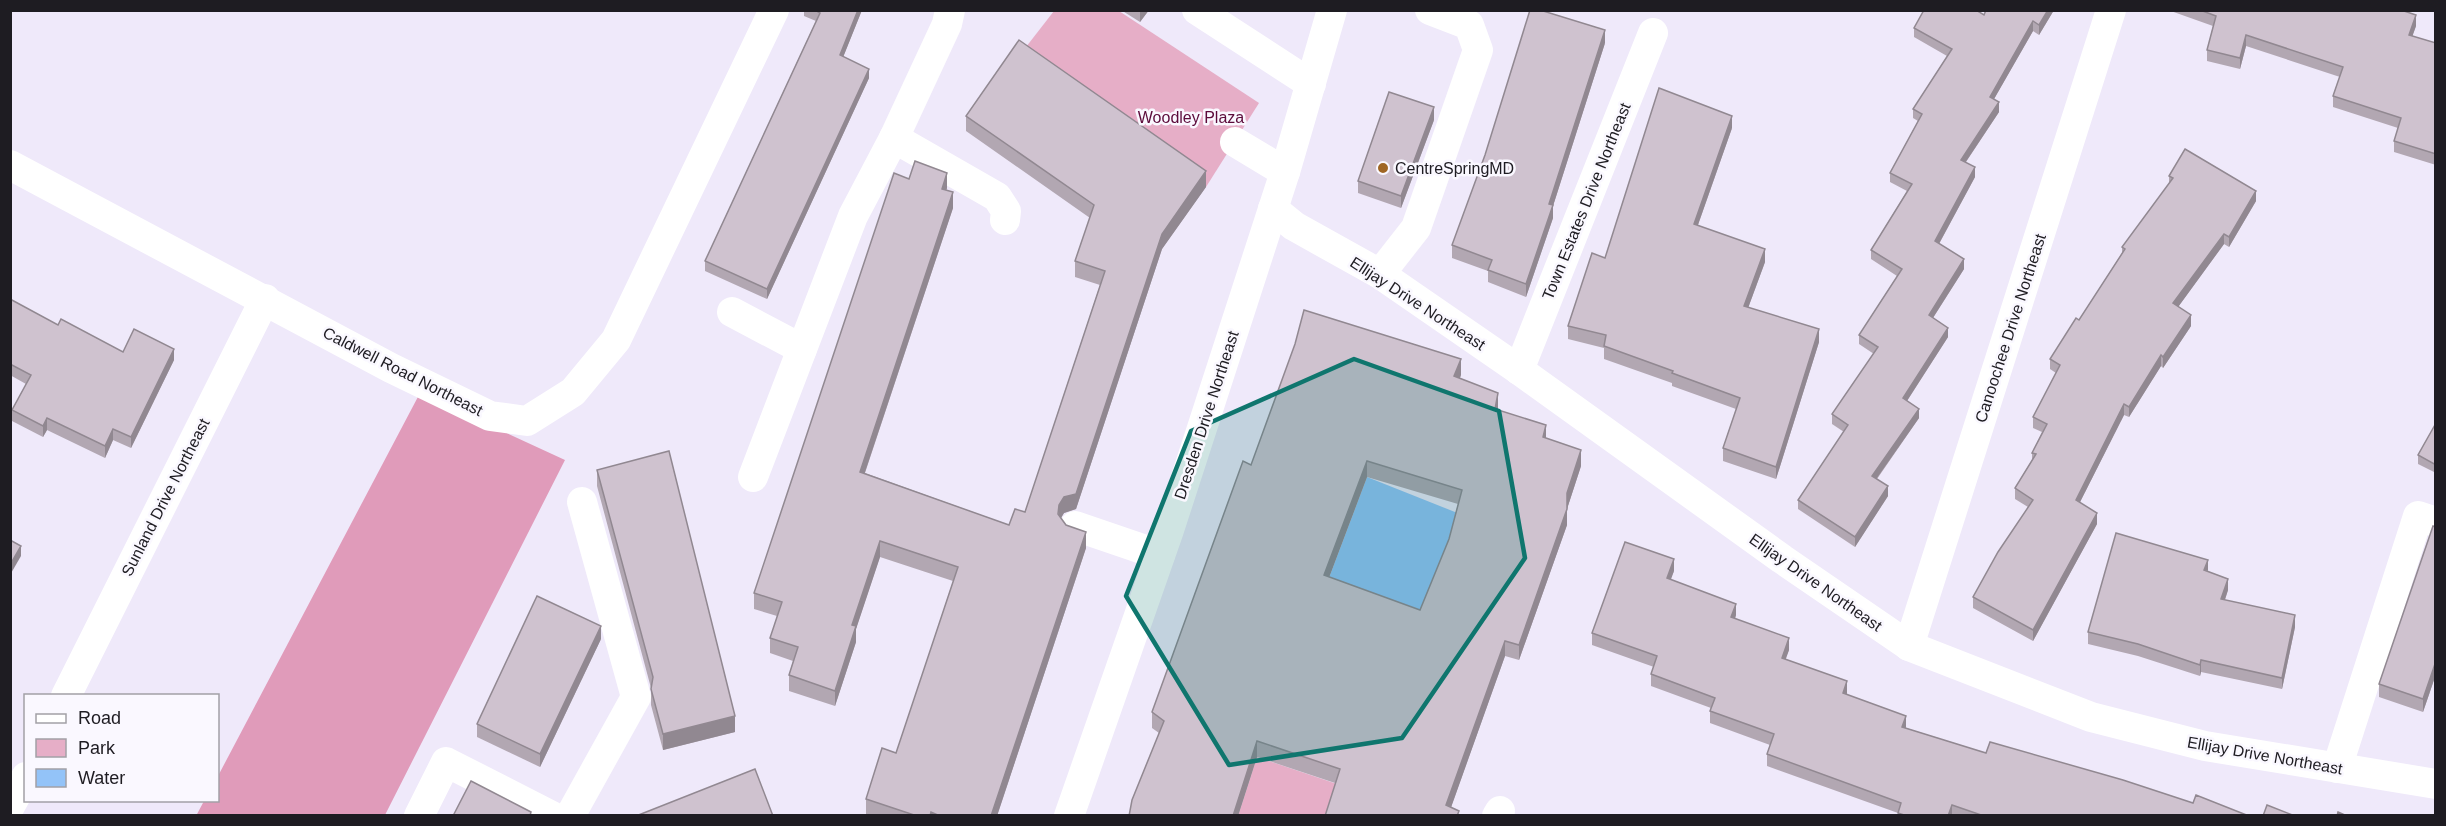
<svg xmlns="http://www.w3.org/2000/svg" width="2446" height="826" font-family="Helvetica,sans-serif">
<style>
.green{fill:#e6aec7}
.forest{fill:#e09bba}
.water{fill:#93c3f8}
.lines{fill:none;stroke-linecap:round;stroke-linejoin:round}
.minor{stroke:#fff;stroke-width:30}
.wall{fill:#b2a7b2;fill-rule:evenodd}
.shaded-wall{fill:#918891}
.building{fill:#cfc2cf;stroke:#918891;stroke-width:1.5;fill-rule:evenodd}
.marked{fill:#0f766e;fill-opacity:0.2;stroke:#0f766e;stroke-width:4.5;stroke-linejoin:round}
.poi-dot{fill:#9f6624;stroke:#faf8ff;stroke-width:2}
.labels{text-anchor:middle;stroke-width:5;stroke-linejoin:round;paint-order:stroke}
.park-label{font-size:16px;fill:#5c0b3b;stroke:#faf8ff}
.poi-label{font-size:16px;fill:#1e1c22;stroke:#faf8ff;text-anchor:start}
.street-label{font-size:16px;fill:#1e1c22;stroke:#faf8ff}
</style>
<rect width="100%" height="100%" fill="#efe9fa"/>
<g class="green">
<polygon points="1054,11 1119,11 1259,103 1206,187 1019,56"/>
<polygon points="1257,757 1340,785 1330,815 1238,816"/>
</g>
<polygon class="forest" points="420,393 565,460 385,815 196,816 204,801 218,800 218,776"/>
<polygon class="water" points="1367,477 1460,514 1420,626 1324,591"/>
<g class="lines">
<g class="minor">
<polyline points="1197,10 1311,84"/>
<polyline points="894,138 947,24 950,10"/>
<polyline points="1235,142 1285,172"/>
<polyline points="10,165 391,368 490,416 527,421 573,392 616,340 774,10"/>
<polyline points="1273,209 1294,226 1380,274 1519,370 1782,559 1909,646 2091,717 2205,746 2436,784"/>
<polyline points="1380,274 1416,228 1478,50 1469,25 1430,10"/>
<polyline points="732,312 802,349"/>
<polyline points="1519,370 1653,33"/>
<polyline points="753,477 853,216 894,138 997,197 1006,211 1005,220"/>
<polyline points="1075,526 1160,555"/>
<polyline points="1909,646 2111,10"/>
<polyline points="66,696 265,299"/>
<polyline points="2337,768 2418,516 2436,522"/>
<polyline points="10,806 26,777"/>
<polyline points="419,816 446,762 552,816"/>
<polyline points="570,816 636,697 582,502"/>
<polyline points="1069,816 1169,530 1285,172 1332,10"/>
<polyline points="1497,816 1500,811"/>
</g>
</g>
<g class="wall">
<polygon points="804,10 862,10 843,57 869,78 767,299 705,271 705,261 816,21 804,16"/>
<polygon points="1121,10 1149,10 1140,22"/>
<polygon points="1986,10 2054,10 2039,35 2033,31 1994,99 1999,112 1966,162 1975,177 1939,244 1964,269 1933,318 1948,337 1907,401 1919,418 1877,479 1888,496 1855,547 1798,509 1798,500 1844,432 1832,424 1832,414 1874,354 1859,344 1859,335 1897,276 1871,259 1871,250 1907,191 1890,182 1890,173 1918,121 1913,118 1913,109 1947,56 1914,37 1914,28 1984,15"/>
<polygon points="2168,10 2401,10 2416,26 2412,36 2436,43 2436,165 2394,152 2394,141 2398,128 2333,107 2333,96 2340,77 2246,46 2240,69 2207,61 2207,50 2213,26"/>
<polygon points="1605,43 1553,206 1553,218 1526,297 1488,282 1488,271 1452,258 1452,245"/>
<polygon points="966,116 1206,187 1162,249 1076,509 1064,513 1061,518 1066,525 1086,548 997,816 869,816 866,814 866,799 896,753 953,581 880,557 856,629 856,642 835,706 789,691 789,675 793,661 770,653 770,638 777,616 754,609 754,593 909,179 947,188 946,190 953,208 865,473 1009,525 1025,512 1100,285 1075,277 1075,261 1090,218 966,131"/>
<polygon points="1434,120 1401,208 1358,193 1358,181"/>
<polygon points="1732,128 1698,225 1765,262 1748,308 1819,342 1776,479 1723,461 1723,448 1736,409 1672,386 1672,383 1604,359 1604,348 1568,339 1568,326 1605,258"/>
<polygon points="2169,176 2256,201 2229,247 2224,244 2178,307 2191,326 2163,368 2161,366 2129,417 2124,415 2080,502 2097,524 2033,641 1973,608 1973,597 2028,507 2015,499 2015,488 2032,460 2032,453 2042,432 2033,428 2033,417 2056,373 2050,369 2050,359 2079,320 2122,253 2122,247 2169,185"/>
<polygon points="10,299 58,325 123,352 174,360 131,448 113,440 105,458 47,430 43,437 12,421 12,410 26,384 10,375"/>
<path d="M 1461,375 L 1460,378 L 1498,410 L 1581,466 L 1567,509 L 1567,525 L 1519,660 L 1505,656 L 1451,807 L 1459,816 L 1335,783 L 1257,757 L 1238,816 L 1129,816 L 1159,733 L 1152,728 L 1152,712 L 1251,465 ZM 1367,477 L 1458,504 L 1449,539 L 1420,610 L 1329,577 Z"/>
<polygon points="2436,423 2436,473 2418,464 2418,455"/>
<polygon points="597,470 735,732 663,750 651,705 651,688 597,486"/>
<polygon points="2436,527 2436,674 2423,712 2379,697 2379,684"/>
<polygon points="1674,571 1670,580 1736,615 1735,619 1789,650 1785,659 1847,693 1846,695 1906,728 1986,753 2193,803 2249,816 1898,816 1898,813 1767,766 1767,754 1770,745 1710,723 1710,711 1711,708 1651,686 1651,674 1654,667 1592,645 1592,633"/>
<polygon points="2228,590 2225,600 2295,627 2282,689 2201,672 2200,676 2138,656 2088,644 2088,632"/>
<polygon points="601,639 540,767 477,737 477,724"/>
</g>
<g class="shaded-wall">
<polygon points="858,10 862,10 840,65 840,55"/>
<polygon points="1140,10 1149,10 1140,22"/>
<polygon points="2048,10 2054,10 2039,35 2039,25"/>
<polygon points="2416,15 2416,26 2409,46 2409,35"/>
<polygon points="2033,21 2033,31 1990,106 1990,97"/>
<polygon points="1605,30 1605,43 1553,206 1553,218 1526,297 1526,284 1549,204"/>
<polygon points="2246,35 2246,46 2240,69 2240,58"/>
<polygon points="869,69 869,78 767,299 767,289"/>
<polygon points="1999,102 1999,112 1961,169 1961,160"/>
<polygon points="1434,107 1434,120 1401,208 1401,196"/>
<polygon points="1732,116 1732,128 1694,236 1694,224"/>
<polygon points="1975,167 1975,177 1935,251 1935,241"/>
<polygon points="1206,171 1206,187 1162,249 1076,509 1064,513 1059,521 1059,505 1162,234"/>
<polygon points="947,173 947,188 942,205 942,189"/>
<polygon points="2256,191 2256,201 2229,247 2229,237"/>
<polygon points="953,192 953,208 860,487 860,472"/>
<polygon points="2224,234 2224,244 2173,314 2173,303"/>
<polygon points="1765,249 1765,262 1744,319 1744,306"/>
<polygon points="1964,259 1964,269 1929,324 1929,315"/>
<polygon points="2191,315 2191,326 2163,368 2163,357"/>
<polygon points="1948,328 1948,337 1903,407 1903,398"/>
<polygon points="1819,329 1819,342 1776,479 1776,467"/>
<polygon points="174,349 174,360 131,448 131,437"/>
<polygon points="2161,355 2161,366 2129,417 2129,407"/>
<polygon points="1461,359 1461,375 1454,392 1454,376"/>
<polygon points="1498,393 1498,409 1495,425 1495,409"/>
<polygon points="2124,404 2124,415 2076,510 2076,500"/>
<polygon points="1919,409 1919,418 1872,485 1872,476"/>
<polygon points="47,418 47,430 43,437 43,426"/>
<polygon points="1546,425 1546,441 1543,437"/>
<polygon points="113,429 113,440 105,458 105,446"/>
<polygon points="1581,450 1581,466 1567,509 1567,525 1519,660 1519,645"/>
<polygon points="1367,461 1367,477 1324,591 1324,575"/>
<polygon points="1888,486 1888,496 1855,547 1855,537"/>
<polygon points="2097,513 2097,524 2033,641 2033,630"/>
<polygon points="1086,532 1086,548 997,816 991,816"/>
<polygon points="880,541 880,557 856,629 856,642 835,706 835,691 852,625"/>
<polygon points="21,546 21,556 10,575 10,565"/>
<polygon points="1674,559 1674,571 1667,590 1667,578"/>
<polygon points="2208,560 2208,571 2204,570"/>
<polygon points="2228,579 2228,590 2221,611 2221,599"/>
<polygon points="1736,604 1736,615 1731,629 1731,617"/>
<polygon points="2295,615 2295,627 2282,689 2282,678"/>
<polygon points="601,626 601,639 540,767 540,754"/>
<polygon points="1789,638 1789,650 1782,670 1782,658"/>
<polygon points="1505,641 1505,656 1448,816 1446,805"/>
<polygon points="2201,660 2201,672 2200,676 2200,665"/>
<polygon points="2436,661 2436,674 2423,712 2423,699"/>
<polygon points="1847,681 1847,693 1843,705 1843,693"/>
<polygon points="735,716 735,732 663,750 663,734"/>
<polygon points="1906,716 1906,728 1902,727"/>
<polygon points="1257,741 1257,757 1238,816 1233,816"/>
<polygon points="1952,805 1952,816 1948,816"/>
</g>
<g class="building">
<polygon points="815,10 858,10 840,55 869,69 767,289 705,261 820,13"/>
<polygon points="1530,10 1540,10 1605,30 1549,204 1553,205 1526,284 1488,270 1492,260 1452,245 1485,155"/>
<polygon points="1924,10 1976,10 1984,15 1986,10 2048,10 2039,25 2033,21 1990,97 1999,102 1961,160 1975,167 1935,241 1964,259 1929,315 1948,328 1903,398 1919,409 1872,476 1888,486 1855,537 1798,500 1848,425 1832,414 1878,347 1859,335 1902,269 1871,250 1912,184 1890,173 1922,114 1913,109 1952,49 1914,28"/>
<polygon points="2200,10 2401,10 2416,15 2409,35 2436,43 2436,154 2394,141 2401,118 2333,96 2343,67 2246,35 2240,58 2207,50 2216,16"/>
<polygon points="1019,40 1206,171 1162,234 1076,494 1064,497 1059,505 1058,514 1066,525 1086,532 991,816 940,816 931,812 930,816 917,816 866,799 882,748 896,753 958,567 880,541 852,625 856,626 835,691 789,675 798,647 770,638 782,602 754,593 894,173 909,179 915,161 947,173 942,189 953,192 860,472 1009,525 1015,509 1025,512 1105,271 1075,261 1094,205 966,116"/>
<polygon points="1659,88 1732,116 1694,224 1765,249 1744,306 1819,329 1776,467 1723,448 1740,398 1672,373 1673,371 1604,346 1606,335 1568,326 1592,253 1605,258"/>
<polygon points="1389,92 1434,107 1401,196 1358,181"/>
<polygon points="2185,149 2256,191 2229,237 2224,234 2173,303 2191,315 2163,357 2161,355 2129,407 2124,404 2076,500 2097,513 2033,630 1973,597 1998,552 2033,500 2015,488 2036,454 2032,453 2047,424 2033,417 2060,365 2050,359 2076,318 2079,320 2125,249 2122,247 2173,178 2169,176"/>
<polygon points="10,299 58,325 61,319 123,352 134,329 174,349 131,437 113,429 105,446 47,418 43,426 12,410 31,375 10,364"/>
<path d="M 1304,310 L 1461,359 L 1454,376 L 1498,393 L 1495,409 L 1546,425 L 1543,437 L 1581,450 L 1567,493 L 1567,509 L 1519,645 L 1505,641 L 1446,805 L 1459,811 L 1457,816 L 1325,816 L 1340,769 L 1257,741 L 1233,816 L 1129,816 L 1132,800 L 1164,721 L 1152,712 L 1243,461 L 1251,465 L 1295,344 ZM 1367,461 L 1462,490 L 1449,539 L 1420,610 L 1324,575 Z"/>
<polygon points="2436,423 2436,465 2418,455"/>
<polygon points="669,451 735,716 663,734 651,689 653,677 597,470"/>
<polygon points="2433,526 2436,527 2436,661 2423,699 2379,684"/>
<polygon points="2116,533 2208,560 2204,570 2228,579 2221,599 2295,615 2282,678 2201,660 2200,665 2138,644 2088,632"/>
<polygon points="10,540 21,546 10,565"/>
<polygon points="1625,542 1674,559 1667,578 1736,604 1731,617 1789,638 1782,658 1847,681 1843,693 1906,716 1902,727 1986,753 1990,742 2123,780 2193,803 2196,795 2249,816 1984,816 1952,805 1948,816 1907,816 1898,813 1901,803 1767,754 1774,734 1710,711 1715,698 1651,674 1657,656 1592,633"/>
<polygon points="537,596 601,626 540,754 477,724"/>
<polygon points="755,769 773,816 636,816"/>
<polygon points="471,781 531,812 530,816 453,816"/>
<polygon points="2267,805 2295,816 2263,816"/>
<polygon points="2338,812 2347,816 2337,816"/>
</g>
<path class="marked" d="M 1354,359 L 1499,411 L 1525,558 L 1402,738 L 1229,765 L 1126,596 L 1191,431 Z"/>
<circle class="poi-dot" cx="1383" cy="168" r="6"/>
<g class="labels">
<g class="park-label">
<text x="1191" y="123">Woodley Plaza</text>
</g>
<g class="poi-label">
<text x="1395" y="174">CentreSpringMD</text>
</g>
<g class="street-label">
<text transform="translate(1586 201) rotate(-68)" y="6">Town Estates Drive Northeast</text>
<text transform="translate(1418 303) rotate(33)" y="6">Ellijay Drive Northeast</text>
<text transform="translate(2010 328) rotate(-72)" y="6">Canoochee Drive Northeast</text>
<text transform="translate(403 371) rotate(27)" y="6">Caldwell Road Northeast</text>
<text transform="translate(1206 415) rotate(-72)" y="6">Dresden Drive Northeast</text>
<text transform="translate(165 497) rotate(-63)" y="6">Sunland Drive Northeast</text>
<text transform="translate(1816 582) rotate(35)" y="6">Ellijay Drive Northeast</text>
<text transform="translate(2265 755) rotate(10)" y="6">Ellijay Drive Northeast</text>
</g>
</g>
<rect width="2446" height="826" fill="none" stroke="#1e1c22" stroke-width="24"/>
<rect x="24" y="694" width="195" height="108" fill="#faf8ff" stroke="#a2a0a7" stroke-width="1.5"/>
<rect x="36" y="714" width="30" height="9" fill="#ffffff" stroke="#a2a0a7" stroke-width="1.5"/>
<text x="78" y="724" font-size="18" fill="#1e1c22">Road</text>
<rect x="36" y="739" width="30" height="18" fill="#e6aec7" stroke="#a2a0a7" stroke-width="1.5"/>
<text x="78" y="754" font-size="18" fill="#1e1c22">Park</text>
<rect x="36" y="769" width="30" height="18" fill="#93c3f8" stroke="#a2a0a7" stroke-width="1.5"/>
<text x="78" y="784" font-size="18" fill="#1e1c22">Water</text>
</svg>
